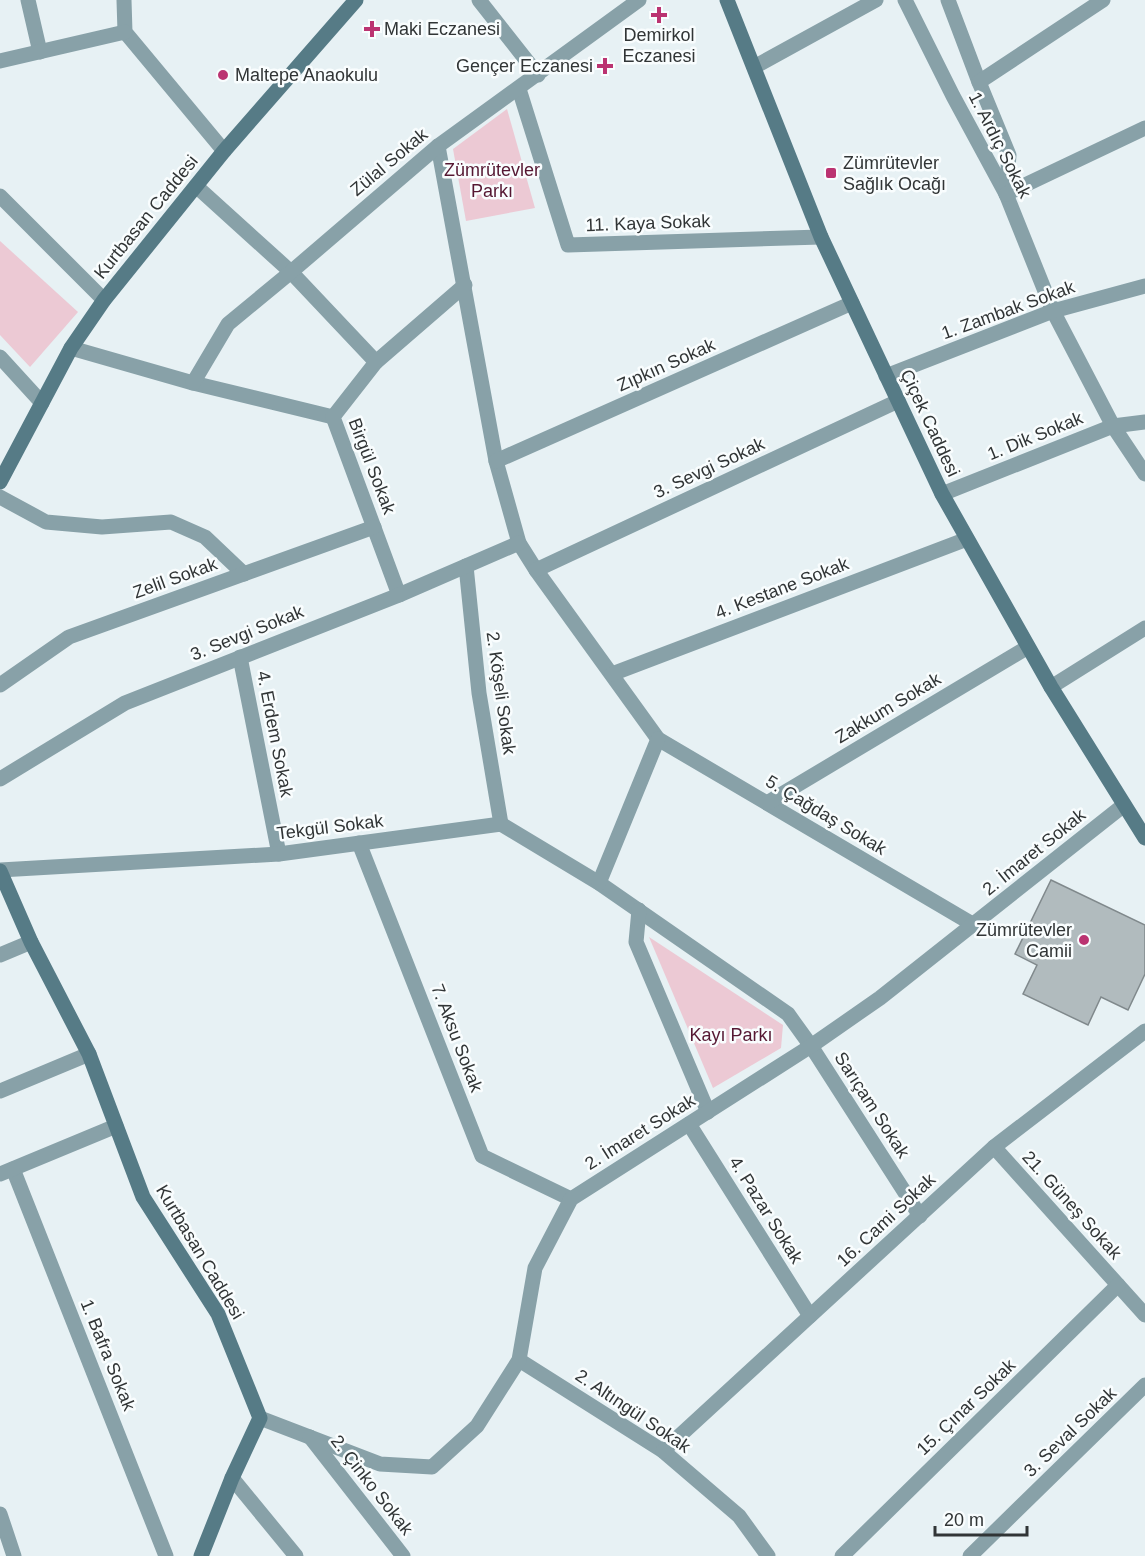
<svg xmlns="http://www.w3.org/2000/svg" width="1145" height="1556" font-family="Arial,sans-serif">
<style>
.green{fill:#ecc9d4}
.building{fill:#b1bbbe;stroke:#80898c;stroke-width:1.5}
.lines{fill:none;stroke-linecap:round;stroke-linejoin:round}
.street{stroke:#88a1a8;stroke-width:15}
.secondary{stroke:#567b86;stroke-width:15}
.poi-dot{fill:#bb3371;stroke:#f9fdfe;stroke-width:2}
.labels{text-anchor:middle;stroke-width:5;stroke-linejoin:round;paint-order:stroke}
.poi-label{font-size:18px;fill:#313536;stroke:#f9fdfe;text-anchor:start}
.street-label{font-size:18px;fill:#313536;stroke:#f9fdfe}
.park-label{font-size:18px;fill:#551732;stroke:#f9fdfe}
</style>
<rect width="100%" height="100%" fill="#e7f1f4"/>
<g class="green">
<polygon points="507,109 535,208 466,221 453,149"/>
<polygon points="0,241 78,312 30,367 0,335"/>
<polygon points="649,937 783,1025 781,1048 713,1088"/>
</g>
<polygon class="building" points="1051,880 1145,925 1145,974 1128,1010 1101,997 1088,1025 1023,994 1037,965 1015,954"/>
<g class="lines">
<g class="street">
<polyline points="28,0 40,52"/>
<polyline points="124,0 125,32 224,151"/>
<polyline points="479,0 538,75"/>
<polyline points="905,0 953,96 1006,194 1053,311 1113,426 1145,474"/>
<polyline points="948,0 979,82 1009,155 1006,194"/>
<polyline points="0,61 125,32"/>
<polyline points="754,67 876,0"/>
<polyline points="979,82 1103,0"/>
<polyline points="519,89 568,245 821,237"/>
<polyline points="438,146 496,461 519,543 536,570 658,739 974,925"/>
<polyline points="196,186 291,272 376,362"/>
<polyline points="1006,194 1145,128"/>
<polyline points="0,196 104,300"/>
<polyline points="71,348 193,383 333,417"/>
<polyline points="0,357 42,403"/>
<polyline points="886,376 1053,311 1145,286"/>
<polyline points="193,383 228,324 291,272 438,146 639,0"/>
<polyline points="496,461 852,303"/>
<polyline points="942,494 1113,426 1145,422"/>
<polyline points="0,497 46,522 102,527 171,522 205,537 244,574"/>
<polyline points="466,566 479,693 501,824"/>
<polyline points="536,570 898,401"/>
<polyline points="399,595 333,417 376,362 465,285"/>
<polyline points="240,657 279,854"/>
<polyline points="612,674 967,539"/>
<polyline points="0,685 69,637 374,527"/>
<polyline points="1051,687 1145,628"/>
<polyline points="0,779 125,703 399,595 519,543"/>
<polyline points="767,803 1028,647"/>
<polyline points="359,843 482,1156 571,1199"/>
<polyline points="0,870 279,854 501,824 599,883 788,1014 811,1046 920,1216"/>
<polyline points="599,883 658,739"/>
<polyline points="639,910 636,942 708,1112"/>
<polyline points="0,955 31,942"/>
<polyline points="0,1091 89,1054"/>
<polyline points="689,1124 810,1316"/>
<polyline points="994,1147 1145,1315"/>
<polyline points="13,1169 166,1556"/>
<polyline points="0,1174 116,1126"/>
<polyline points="519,1360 663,1451 739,1516 768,1556"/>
<polyline points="260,1418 380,1464 432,1467 477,1426 519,1360 535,1268 571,1199 811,1046 880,998 1124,805"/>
<polyline points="310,1437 403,1556"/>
<polyline points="663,1451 994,1147 1145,1031"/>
<polyline points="232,1478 296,1556"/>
<polyline points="0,1514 14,1556"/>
<polyline points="842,1556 1118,1285"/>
<polyline points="970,1556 1145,1385"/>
</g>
<g class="secondary">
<polyline points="727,0 821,237 942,494 1051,687 1145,838"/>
<polyline points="0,482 71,348 104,300 224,151 356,0"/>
<polyline points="0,871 31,942 89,1054 143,1197 218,1314 260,1418 232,1478 201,1556"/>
</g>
</g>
<g class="poi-dot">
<path d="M656 6h6v6h6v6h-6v6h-6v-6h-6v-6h6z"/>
<path d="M369 20h6v6h6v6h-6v6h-6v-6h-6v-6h6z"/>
<path d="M602 57h6v6h6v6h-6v6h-6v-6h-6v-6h6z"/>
<circle cx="223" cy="75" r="6"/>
<rect x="825" y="167" width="12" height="12" rx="3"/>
<circle cx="1084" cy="940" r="6"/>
</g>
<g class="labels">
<g class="poi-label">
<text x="384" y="35">Maki Eczanesi</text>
<text x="659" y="41" text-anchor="middle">Demirkol<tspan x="659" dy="21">Eczanesi</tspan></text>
<text x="593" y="72" text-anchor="end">Gençer Eczanesi</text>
<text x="235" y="81">Maltepe Anaokulu</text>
<text x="843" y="169">Zümrütevler<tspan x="843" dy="21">Sağlık Ocağı</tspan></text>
<text x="1072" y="936" text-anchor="end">Zümrütevler<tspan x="1072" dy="21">Camii</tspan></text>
</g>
<g class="street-label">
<text transform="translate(1000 145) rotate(63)" y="6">1. Ardıç Sokak</text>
<text transform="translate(389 162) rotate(-40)" y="6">Zülal Sokak</text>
<text transform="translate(146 217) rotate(-51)" y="6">Kurtbasan Caddesi</text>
<text transform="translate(648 223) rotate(-2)" y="6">11. Kaya Sokak</text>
<text transform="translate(1008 310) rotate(-20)" y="6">1. Zambak Sokak</text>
<text transform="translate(666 365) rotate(-24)" y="6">Zıpkın Sokak</text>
<text transform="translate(930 423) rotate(65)" y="6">Çiçek Caddesi</text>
<text transform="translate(1035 436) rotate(-22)" y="6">1. Dik Sokak</text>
<text transform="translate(372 466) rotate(69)" y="6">Birgül Sokak</text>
<text transform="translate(709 468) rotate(-25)" y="6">3. Sevgi Sokak</text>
<text transform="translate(175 578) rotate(-20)" y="6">Zelil Sokak</text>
<text transform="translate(782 588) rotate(-21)" y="6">4. Kestane Sokak</text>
<text transform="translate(247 633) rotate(-22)" y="6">3. Sevgi Sokak</text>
<text transform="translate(501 693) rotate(82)" y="6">2. Köşeli Sokak</text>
<text transform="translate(888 708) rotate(-31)" y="6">Zakkum Sokak</text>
<text transform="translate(275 734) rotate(79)" y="6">4. Erdem Sokak</text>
<text transform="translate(826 815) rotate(31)" y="6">5. Çağdaş Sokak</text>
<text transform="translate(330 827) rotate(-7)" y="6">Tekgül Sokak</text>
<text transform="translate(1034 852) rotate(-39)" y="6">2. İmaret Sokak</text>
<text transform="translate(457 1038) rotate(69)" y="6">7. Aksu Sokak</text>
<text transform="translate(872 1105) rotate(57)" y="6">Sarıçam Sokak</text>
<text transform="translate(640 1132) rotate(-32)" y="6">2. İmaret Sokak</text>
<text transform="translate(1072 1205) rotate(48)" y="6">21. Güneş Sokak</text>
<text transform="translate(766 1210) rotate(58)" y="6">4. Pazar Sokak</text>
<text transform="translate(886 1220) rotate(-43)" y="6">16. Cami Sokak</text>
<text transform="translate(200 1252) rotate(59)" y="6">Kurtbasan Caddesi</text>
<text transform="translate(108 1355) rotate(68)" y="6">1. Bafra Sokak</text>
<text transform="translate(966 1407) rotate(-44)" y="6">15. Çınar Sokak</text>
<text transform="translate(633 1411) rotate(34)" y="6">2. Altıngül Sokak</text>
<text transform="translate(1070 1432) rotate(-44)" y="6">3. Seval Sokak</text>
<text transform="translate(372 1485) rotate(52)" y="6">2. Çinko Sokak</text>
</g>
<g class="park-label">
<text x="492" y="176">Zümrütevler<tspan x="492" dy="21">Parkı</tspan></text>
<text x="731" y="1041">Kayı Parkı</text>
</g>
</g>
<path d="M935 1526v9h92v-9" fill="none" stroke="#313536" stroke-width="3"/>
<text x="944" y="1526" font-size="18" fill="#313536" stroke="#f9fdfe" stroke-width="4.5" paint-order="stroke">20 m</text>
</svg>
